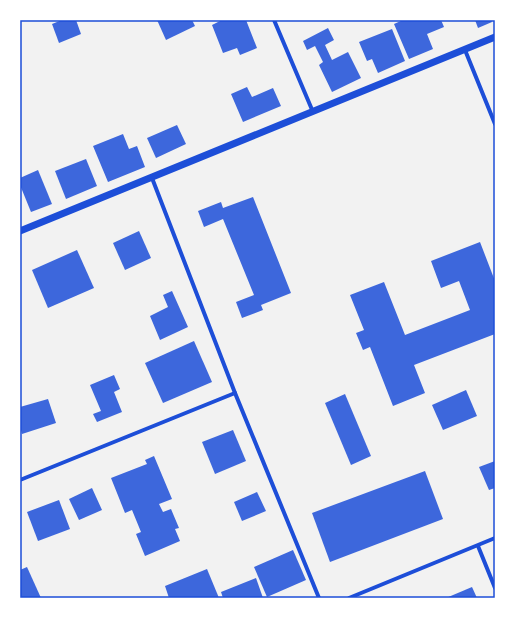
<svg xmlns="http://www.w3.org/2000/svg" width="515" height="618" font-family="'DejaVu Sans',sans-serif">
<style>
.building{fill:#3d67dc}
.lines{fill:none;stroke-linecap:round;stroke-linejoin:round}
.minor{stroke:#1d4ed8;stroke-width:4}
.tertiary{stroke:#1d4ed8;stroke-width:7}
.neatline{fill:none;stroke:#1d4ed8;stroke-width:1.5}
</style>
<rect width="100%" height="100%" fill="#f2f2f2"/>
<g class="building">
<polygon points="62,20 76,20 81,34 59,43 52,24"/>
<polygon points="157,20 192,20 195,26 166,40"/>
<polygon points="222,20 246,20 257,48 240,55 237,48 223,53 212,25"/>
<polygon points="403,20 441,20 444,27 427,34 433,49 409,59 394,24"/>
<polygon points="475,20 491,20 492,22 478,28"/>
<polygon points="328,28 334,40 325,45 332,60 348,52 361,78 332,92 319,65 323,62 315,46 307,50 303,41"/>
<polygon points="392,29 405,61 378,73 372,59 367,61 359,42"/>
<polygon points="247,87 252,97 273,88 281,106 243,122 231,94"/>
<polygon points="177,125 186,144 156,158 147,138"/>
<polygon points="123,134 129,149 137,146 145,167 108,182 93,146"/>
<polygon points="86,159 97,186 66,199 55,171"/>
<polygon points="38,170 52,204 31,212 20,185 20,178"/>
<polygon points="253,197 291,293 261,305 263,310 242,318 236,302 254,295 223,219 204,227 198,211 221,202 223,208"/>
<polygon points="139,231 151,258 125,270 113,243"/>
<polygon points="480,242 495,281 495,334 414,365 425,393 393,406 370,347 363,350 356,333 364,330 350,295 384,282 405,335 470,310 459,281 441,288 431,261"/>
<polygon points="77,250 94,288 48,308 32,270"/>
<polygon points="172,291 188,327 160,340 150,316 168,307 163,295"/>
<polygon points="194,341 212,382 163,403 145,363"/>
<polygon points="114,375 120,389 114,392 122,412 97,422 93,414 101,411 90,385"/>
<polygon points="466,390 477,416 443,430 432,405"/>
<polygon points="345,394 371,456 351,465 325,403"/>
<polygon points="48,399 56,423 22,434 20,426 20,407"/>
<polygon points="233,430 246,461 215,474 202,442"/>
<polygon points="154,456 172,499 159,504 163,512 171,509 179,528 175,529 180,541 145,556 136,534 141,532 132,510 125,513 111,478 147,464 145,460"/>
<polygon points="495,461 495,488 489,490 479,467"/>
<polygon points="425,471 443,519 330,562 312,513"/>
<polygon points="92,488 102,510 79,520 69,499"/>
<polygon points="257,492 266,511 242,521 234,502"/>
<polygon points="59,500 70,529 38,541 27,512"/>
<polygon points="293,550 306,580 267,597 254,567"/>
<polygon points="27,567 41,598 20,598 20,570"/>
<polygon points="207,569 219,598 169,598 165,586"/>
<polygon points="256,578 263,598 223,598 221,592"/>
<polygon points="472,587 477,598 446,598"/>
</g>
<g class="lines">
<g class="minor">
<polyline points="274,20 313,112"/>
<polyline points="465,50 495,124"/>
<polyline points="152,178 235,393 319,598"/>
<polyline points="20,480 235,393"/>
<polyline points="478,546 495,588"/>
<polyline points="349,598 495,538"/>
</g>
<polyline class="tertiary" points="20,231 495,37"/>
</g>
<rect width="515" height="618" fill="none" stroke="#ffffff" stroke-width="42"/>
<rect x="21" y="21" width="473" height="576" class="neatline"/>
</svg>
